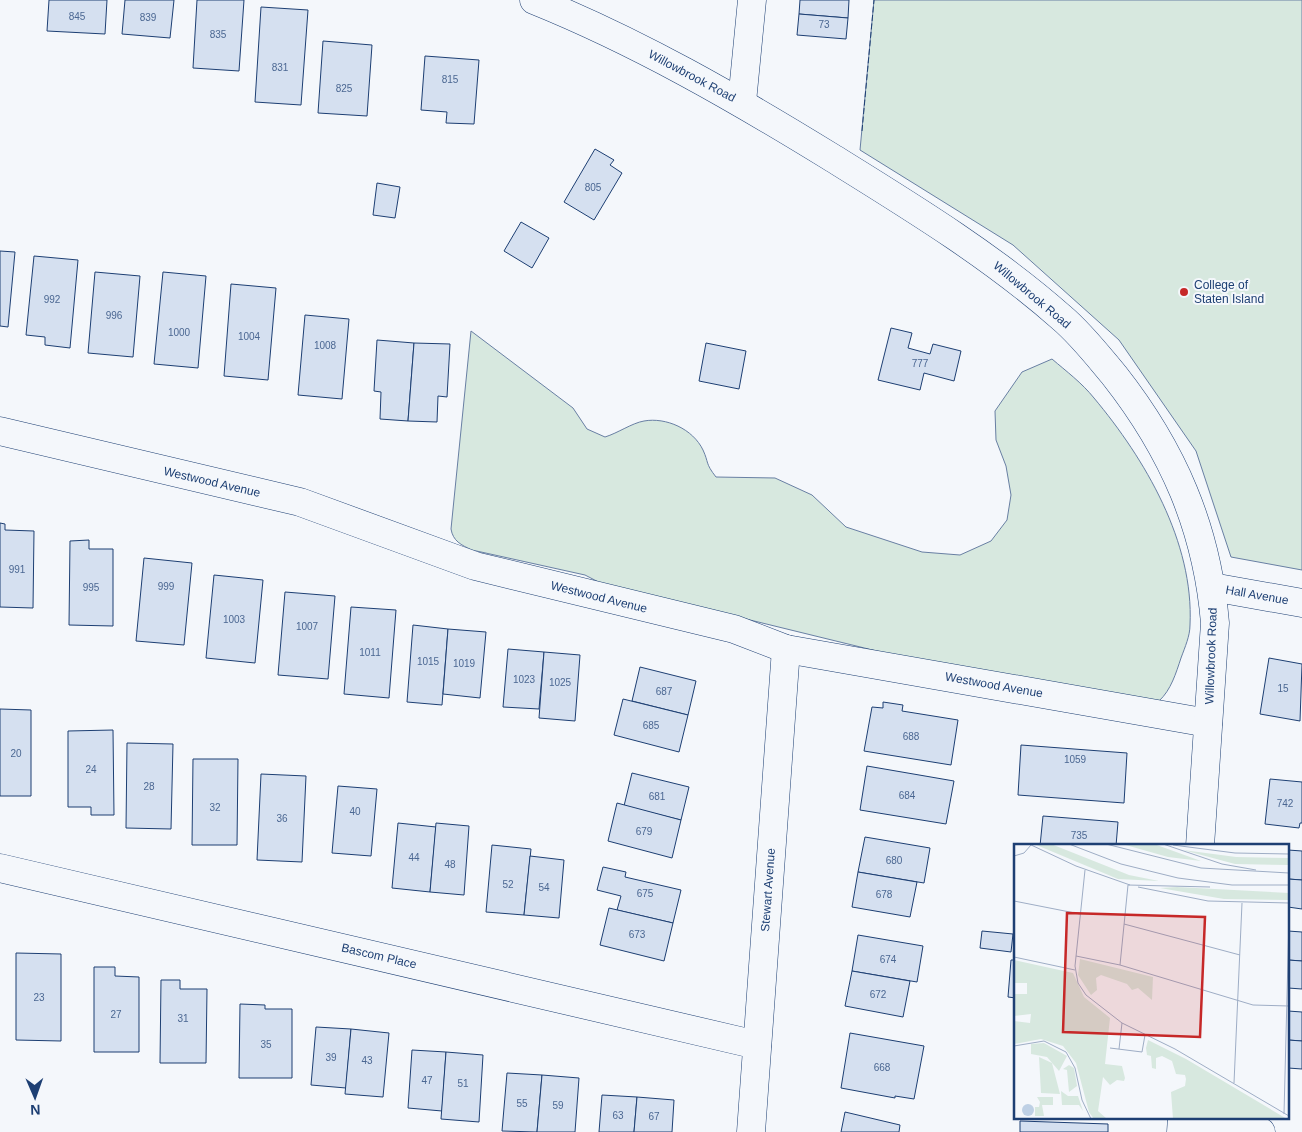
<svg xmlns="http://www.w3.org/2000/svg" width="1302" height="1132" font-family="Helvetica,sans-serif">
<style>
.green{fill:#d7e8df;stroke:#687fa3}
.building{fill:#d5e0f0;stroke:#1d3f73}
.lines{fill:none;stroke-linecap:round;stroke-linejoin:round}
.street-casing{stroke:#1d3f73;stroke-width:29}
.secondary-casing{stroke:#1d3f73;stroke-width:29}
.street{stroke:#f4f7fb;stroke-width:28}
.secondary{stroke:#f4f7fb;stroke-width:28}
.fence{stroke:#1d3f73;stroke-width:1;stroke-dasharray:6 2.5;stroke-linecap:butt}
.poi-dot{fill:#c62828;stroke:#f4f7fb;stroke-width:2}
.labels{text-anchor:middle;stroke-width:4;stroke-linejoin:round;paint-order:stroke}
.number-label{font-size:10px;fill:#4b6792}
.street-label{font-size:12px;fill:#1d3f73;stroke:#f4f7fb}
.poi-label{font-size:12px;fill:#1d3f73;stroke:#f4f7fb;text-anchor:start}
.inset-road{fill:none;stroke:#9eadc5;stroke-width:1}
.view{fill:#c62828;fill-opacity:0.15;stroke:#c62828;stroke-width:2.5}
.inset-edge{fill:none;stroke:#1d3f73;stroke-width:2.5}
</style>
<rect width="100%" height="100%" fill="#f4f7fb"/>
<g class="green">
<polygon points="874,0 1302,0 1302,570 1231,557 1196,451 1119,340 1013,245 860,150"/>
<path d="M 471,331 L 573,408 L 587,429 L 605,437 C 618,433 632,423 644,421 C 666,417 693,429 703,450 C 709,463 705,463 716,477 L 775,478 L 812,495 L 846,527 L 922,552 L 960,555 L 991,541 L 1007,520 L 1011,495 L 1006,466 L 996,440 L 995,411 L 1022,372 L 1052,359 C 1066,371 1082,383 1094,398 C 1145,459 1194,542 1190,625 C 1190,636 1185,647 1181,658 C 1176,673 1171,690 1159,701 L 893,655 L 701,608 L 612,589 L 585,575 L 472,550 C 461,545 453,541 451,529 Z"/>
</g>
<g class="building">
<polygon points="49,0 107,0 105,34 47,31"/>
<polygon points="125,0 174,0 170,38 122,34"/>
<polygon points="197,0 244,0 239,71 193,68"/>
<polygon points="800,0 849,0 848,18 799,14"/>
<polygon points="261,7 308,10 301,105 255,102"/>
<polygon points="799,14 848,18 846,39 797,35"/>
<polygon points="323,41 372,45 367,116 318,113"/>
<polygon points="425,56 479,60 474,124 446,123 447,112 421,110"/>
<polygon points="595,149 614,160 610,165 622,173 594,220 564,202"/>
<polygon points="377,183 400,187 395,218 373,215"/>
<polygon points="521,222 549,238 532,268 504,251"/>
<polygon points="0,251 15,252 8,327 0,326"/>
<polygon points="34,256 78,260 70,348 45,345 45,337 26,335"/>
<polygon points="95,272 140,276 133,357 88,353"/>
<polygon points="163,272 206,276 198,368 154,364"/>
<polygon points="231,284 276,288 268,380 224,376"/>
<polygon points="305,315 349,319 342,399 298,395"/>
<polygon points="891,328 912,333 908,348 930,354 933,344 961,351 954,381 924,373 920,390 878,380"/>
<polygon points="377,340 414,343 408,421 380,419 381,392 374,391"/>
<polygon points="414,343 450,344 447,397 438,396 437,422 408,421"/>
<polygon points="706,343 746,351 739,389 699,381"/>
<polygon points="0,523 5,524 5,530 34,531 33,608 0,607"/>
<polygon points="89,540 89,549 113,549 113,626 69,625 70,541"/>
<polygon points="144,558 192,563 184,645 136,641"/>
<polygon points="214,575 263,580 255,663 206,658"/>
<polygon points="285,592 335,596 328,679 278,675"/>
<polygon points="351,607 396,610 389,698 344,694"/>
<polygon points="413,625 448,629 442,705 407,702"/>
<polygon points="448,629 486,632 480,698 443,694"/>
<polygon points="508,649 544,652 539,709 503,707"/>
<polygon points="544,652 580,655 575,721 539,718"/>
<polygon points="1269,658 1302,664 1300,721 1260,714"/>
<polygon points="640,667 696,681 688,715 632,701"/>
<polygon points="623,699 688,715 679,752 614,735"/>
<polygon points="883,702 903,705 902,711 958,720 951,765 864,751 872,707 883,708"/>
<polygon points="0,709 31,710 31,796 0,796"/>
<polygon points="113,730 114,815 91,815 91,807 68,807 68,731"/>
<polygon points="127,743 173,744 171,829 126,828"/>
<polygon points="1021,745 1127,753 1124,803 1018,795"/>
<polygon points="193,759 238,759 237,845 192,845"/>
<polygon points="867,766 954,781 946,824 860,810"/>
<polygon points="632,773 689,787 681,820 624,806"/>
<polygon points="261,774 306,776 302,862 257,860"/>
<polygon points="1270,779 1302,782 1302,823 1300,823 1299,828 1265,824"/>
<polygon points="338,786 377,789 371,856 332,853"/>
<polygon points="617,803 681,820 672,858 608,841"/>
<polygon points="1043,816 1118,822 1116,846 1040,846"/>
<polygon points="398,823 436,827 430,892 392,888"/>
<polygon points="436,823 469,826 464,895 430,892"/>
<polygon points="865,837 930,848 924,883 858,872"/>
<polygon points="492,845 531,849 524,915 486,912"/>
<polygon points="1288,850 1302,851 1302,880 1288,879"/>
<polygon points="530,856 564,860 559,918 524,915"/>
<polygon points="603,867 626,872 625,877 681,890 673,923 617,910 621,896 597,890"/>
<polygon points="858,872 917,882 910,917 852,907"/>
<polygon points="1288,879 1302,880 1302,909 1288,907"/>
<polygon points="609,908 673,923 664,961 600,945"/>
<polygon points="982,931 1013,934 1011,952 980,948"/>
<polygon points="1288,931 1302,932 1302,961 1288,960"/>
<polygon points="858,935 923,946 917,982 852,971"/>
<polygon points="16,953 61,954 61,1041 16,1040"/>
<polygon points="1011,960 1016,960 1016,998 1008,997"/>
<polygon points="1288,960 1302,961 1302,989 1288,988"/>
<polygon points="94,967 115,967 115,976 139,977 139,1052 94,1052"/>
<polygon points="852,971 910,981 903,1017 845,1006"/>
<polygon points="161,980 180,980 180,989 207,989 206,1063 160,1063"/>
<polygon points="240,1004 265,1005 265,1009 292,1009 292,1078 239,1078"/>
<polygon points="1288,1011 1302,1012 1302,1041 1288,1040"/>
<polygon points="316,1027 351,1029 346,1088 311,1085"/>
<polygon points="351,1029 389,1033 383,1097 345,1094"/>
<polygon points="850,1033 924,1046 914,1099 895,1096 895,1098 841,1088"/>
<polygon points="1288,1040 1302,1041 1302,1069 1288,1068"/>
<polygon points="412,1050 446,1052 442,1111 408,1108"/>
<polygon points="446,1052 483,1055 479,1122 441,1119"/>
<polygon points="507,1073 542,1075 537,1132 502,1131"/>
<polygon points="542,1075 579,1078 575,1132 537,1132"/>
<polygon points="602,1095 637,1097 634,1132 599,1132"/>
<polygon points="637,1097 674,1100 672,1132 634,1132"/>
<polygon points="845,1112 900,1125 899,1132 841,1132"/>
<polygon points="1020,1121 1108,1124 1108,1132 1020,1132"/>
</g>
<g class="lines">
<g class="street-casing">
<g id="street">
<polyline points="742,102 752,0"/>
<polyline points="0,431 300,502 475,566 734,629 786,649 1208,723"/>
<polyline points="1212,587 1302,603"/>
<polyline points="0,868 757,1045"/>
<polyline points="1182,1119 1261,1132"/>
<polyline points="751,1132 786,649"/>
</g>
</g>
<g class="secondary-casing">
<g id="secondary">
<path d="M 534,0 C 638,42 735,98 831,157 C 910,206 992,256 1062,318 C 1081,334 1098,356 1114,375 C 1173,450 1207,528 1215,623 L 1200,846"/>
<polyline points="1181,1132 1182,1118"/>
</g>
</g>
<use href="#street" class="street"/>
<use href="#secondary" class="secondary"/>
<polyline class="fence" points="862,131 874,0"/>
</g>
<circle class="poi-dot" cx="1184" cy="292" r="5"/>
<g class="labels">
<g class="number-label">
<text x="77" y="20">845</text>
<text x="148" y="21">839</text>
<text x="824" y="28">73</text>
<text x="218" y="38">835</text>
<text x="280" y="71">831</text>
<text x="450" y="83">815</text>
<text x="344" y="92">825</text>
<text x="593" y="191">805</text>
<text x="52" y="303">992</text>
<text x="114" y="319">996</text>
<text x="179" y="336">1000</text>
<text x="249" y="340">1004</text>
<text x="325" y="349">1008</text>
<text x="920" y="367">777</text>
<text x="17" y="573">991</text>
<text x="166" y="590">999</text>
<text x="91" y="591">995</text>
<text x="234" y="623">1003</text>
<text x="307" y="630">1007</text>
<text x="370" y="656">1011</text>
<text x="428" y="665">1015</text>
<text x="464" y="667">1019</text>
<text x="524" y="683">1023</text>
<text x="560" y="686">1025</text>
<text x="1283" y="692">15</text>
<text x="664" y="695">687</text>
<text x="651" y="729">685</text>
<text x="911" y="740">688</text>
<text x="16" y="757">20</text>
<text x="1075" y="763">1059</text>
<text x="91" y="773">24</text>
<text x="149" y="790">28</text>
<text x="907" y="799">684</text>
<text x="657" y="800">681</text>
<text x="1285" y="807">742</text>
<text x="215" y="811">32</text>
<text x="355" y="815">40</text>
<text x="282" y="822">36</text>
<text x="644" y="835">679</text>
<text x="1079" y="839">735</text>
<text x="414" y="861">44</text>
<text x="894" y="864">680</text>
<text x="450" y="868">48</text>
<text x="508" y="888">52</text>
<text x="544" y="891">54</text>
<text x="645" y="897">675</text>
<text x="884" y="898">678</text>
<text x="637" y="938">673</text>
<text x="888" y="963">674</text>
<text x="878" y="998">672</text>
<text x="39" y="1001">23</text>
<text x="116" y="1018">27</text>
<text x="183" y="1022">31</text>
<text x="266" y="1048">35</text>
<text x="331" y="1061">39</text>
<text x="367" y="1064">43</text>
<text x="882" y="1071">668</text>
<text x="427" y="1084">47</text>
<text x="463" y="1087">51</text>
<text x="522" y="1107">55</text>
<text x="558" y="1109">59</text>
<text x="618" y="1119">63</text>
<text x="654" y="1120">67</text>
</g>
<g class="street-label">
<text transform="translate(692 76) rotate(28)" y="4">Willowbrook Road</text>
<text transform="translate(1032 295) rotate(40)" y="4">Willowbrook Road</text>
<text transform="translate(212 482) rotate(13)" y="4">Westwood Avenue</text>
<text transform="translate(1257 595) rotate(10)" y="4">Hall Avenue</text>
<text transform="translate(599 597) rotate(14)" y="4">Westwood Avenue</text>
<text transform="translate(1211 656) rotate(-88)" y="4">Willowbrook Road</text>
<text transform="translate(994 685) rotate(10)" y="4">Westwood Avenue</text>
<text transform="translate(768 890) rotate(-86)" y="4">Stewart Avenue</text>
<text transform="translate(379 956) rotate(13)" y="4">Bascom Place</text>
</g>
<g class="poi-label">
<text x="1194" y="289">College of<tspan x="1194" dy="14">Staten Island</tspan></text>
</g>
</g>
<g transform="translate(1014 844)">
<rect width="275" height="275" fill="#f4f7fb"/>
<path d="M 20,0 L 37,0 L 115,31 L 145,37 L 104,35 ZM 108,0 L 140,0 L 187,17 L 154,13 ZM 169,6 L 222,13 L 275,14 L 275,21 L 221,20 ZM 163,43 L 275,49 L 275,56 L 210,55 L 146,44 ZM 66,115 L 139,133 L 138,156 L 124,144 L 118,146 L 113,140 L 87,131 L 82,134 L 83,146 L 77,151 L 64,131 ZM 0,116 L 59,129 L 70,153 L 96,174 L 91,220 L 108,222 L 111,234 L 110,237 L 103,236 L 96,241 L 89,233 L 84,267 L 93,275 L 80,275 L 75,268 L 62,219 L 49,202 L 27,195 L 0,200 L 0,177 L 16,179 L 17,170 L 0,172 L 0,150 L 13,150 L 13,139 L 0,139 ZM 134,196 L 172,215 L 273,275 L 159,275 L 157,248 L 171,242 L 172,235 L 171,231 L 162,230 L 158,217 L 148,212 L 142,214 L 142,225 L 138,224 L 137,212 L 133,211 L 132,204 ZM 30,199 L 53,212 L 45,227 L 33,213 L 17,210 L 17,200 ZM 25,213 L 38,219 L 46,250 L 27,249 ZM 55,221 L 60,224 L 63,242 L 55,248 L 53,226 L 49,225 ZM 47,247 L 54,252 L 64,252 L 69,267 L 65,261 L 48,261 ZM 23,253 L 39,253 L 39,261 L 28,261 L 30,272 L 21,272 L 21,263 L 25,263 L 26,258 Z" fill="#d7e8df"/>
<path d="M8 266a6 6 0 1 1 12 0a6 6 0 1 1-12 0Z" fill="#bed0e5"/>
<path class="inset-road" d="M 15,0 L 62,22 L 116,41M 55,0 L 107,20 L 164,34 L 218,41 L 275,41M 92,0 L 187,24 L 275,29M 149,0 L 208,20 L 242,26M 159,1 L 221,9 L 275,10M 0,12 L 10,9 L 17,1M 71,26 L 61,122 L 64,139 L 72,151 L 108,179 L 161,205 L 275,272M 114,41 L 196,43M 124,43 L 194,57 L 275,59M 0,57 L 66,70M 110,80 L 226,111M 62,112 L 106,121 L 239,161 L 275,162M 0,113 L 61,126M 106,121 L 114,41M 0,202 L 30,197 L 52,208 L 61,224 L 68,256 L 77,275M 96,204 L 128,208 L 131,191M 105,205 L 108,179M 220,239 L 228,59M 270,270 L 275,74"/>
<path class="view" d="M 53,69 L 191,73 L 186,193 L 49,188 Z"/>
<rect width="275" height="275" class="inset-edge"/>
</g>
<g transform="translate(35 1097) rotate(178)" stroke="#f4f7fb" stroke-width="4" paint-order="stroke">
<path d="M0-4L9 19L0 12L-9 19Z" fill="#1d3f73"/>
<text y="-8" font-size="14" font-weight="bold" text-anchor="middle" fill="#1d3f73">N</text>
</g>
</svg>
